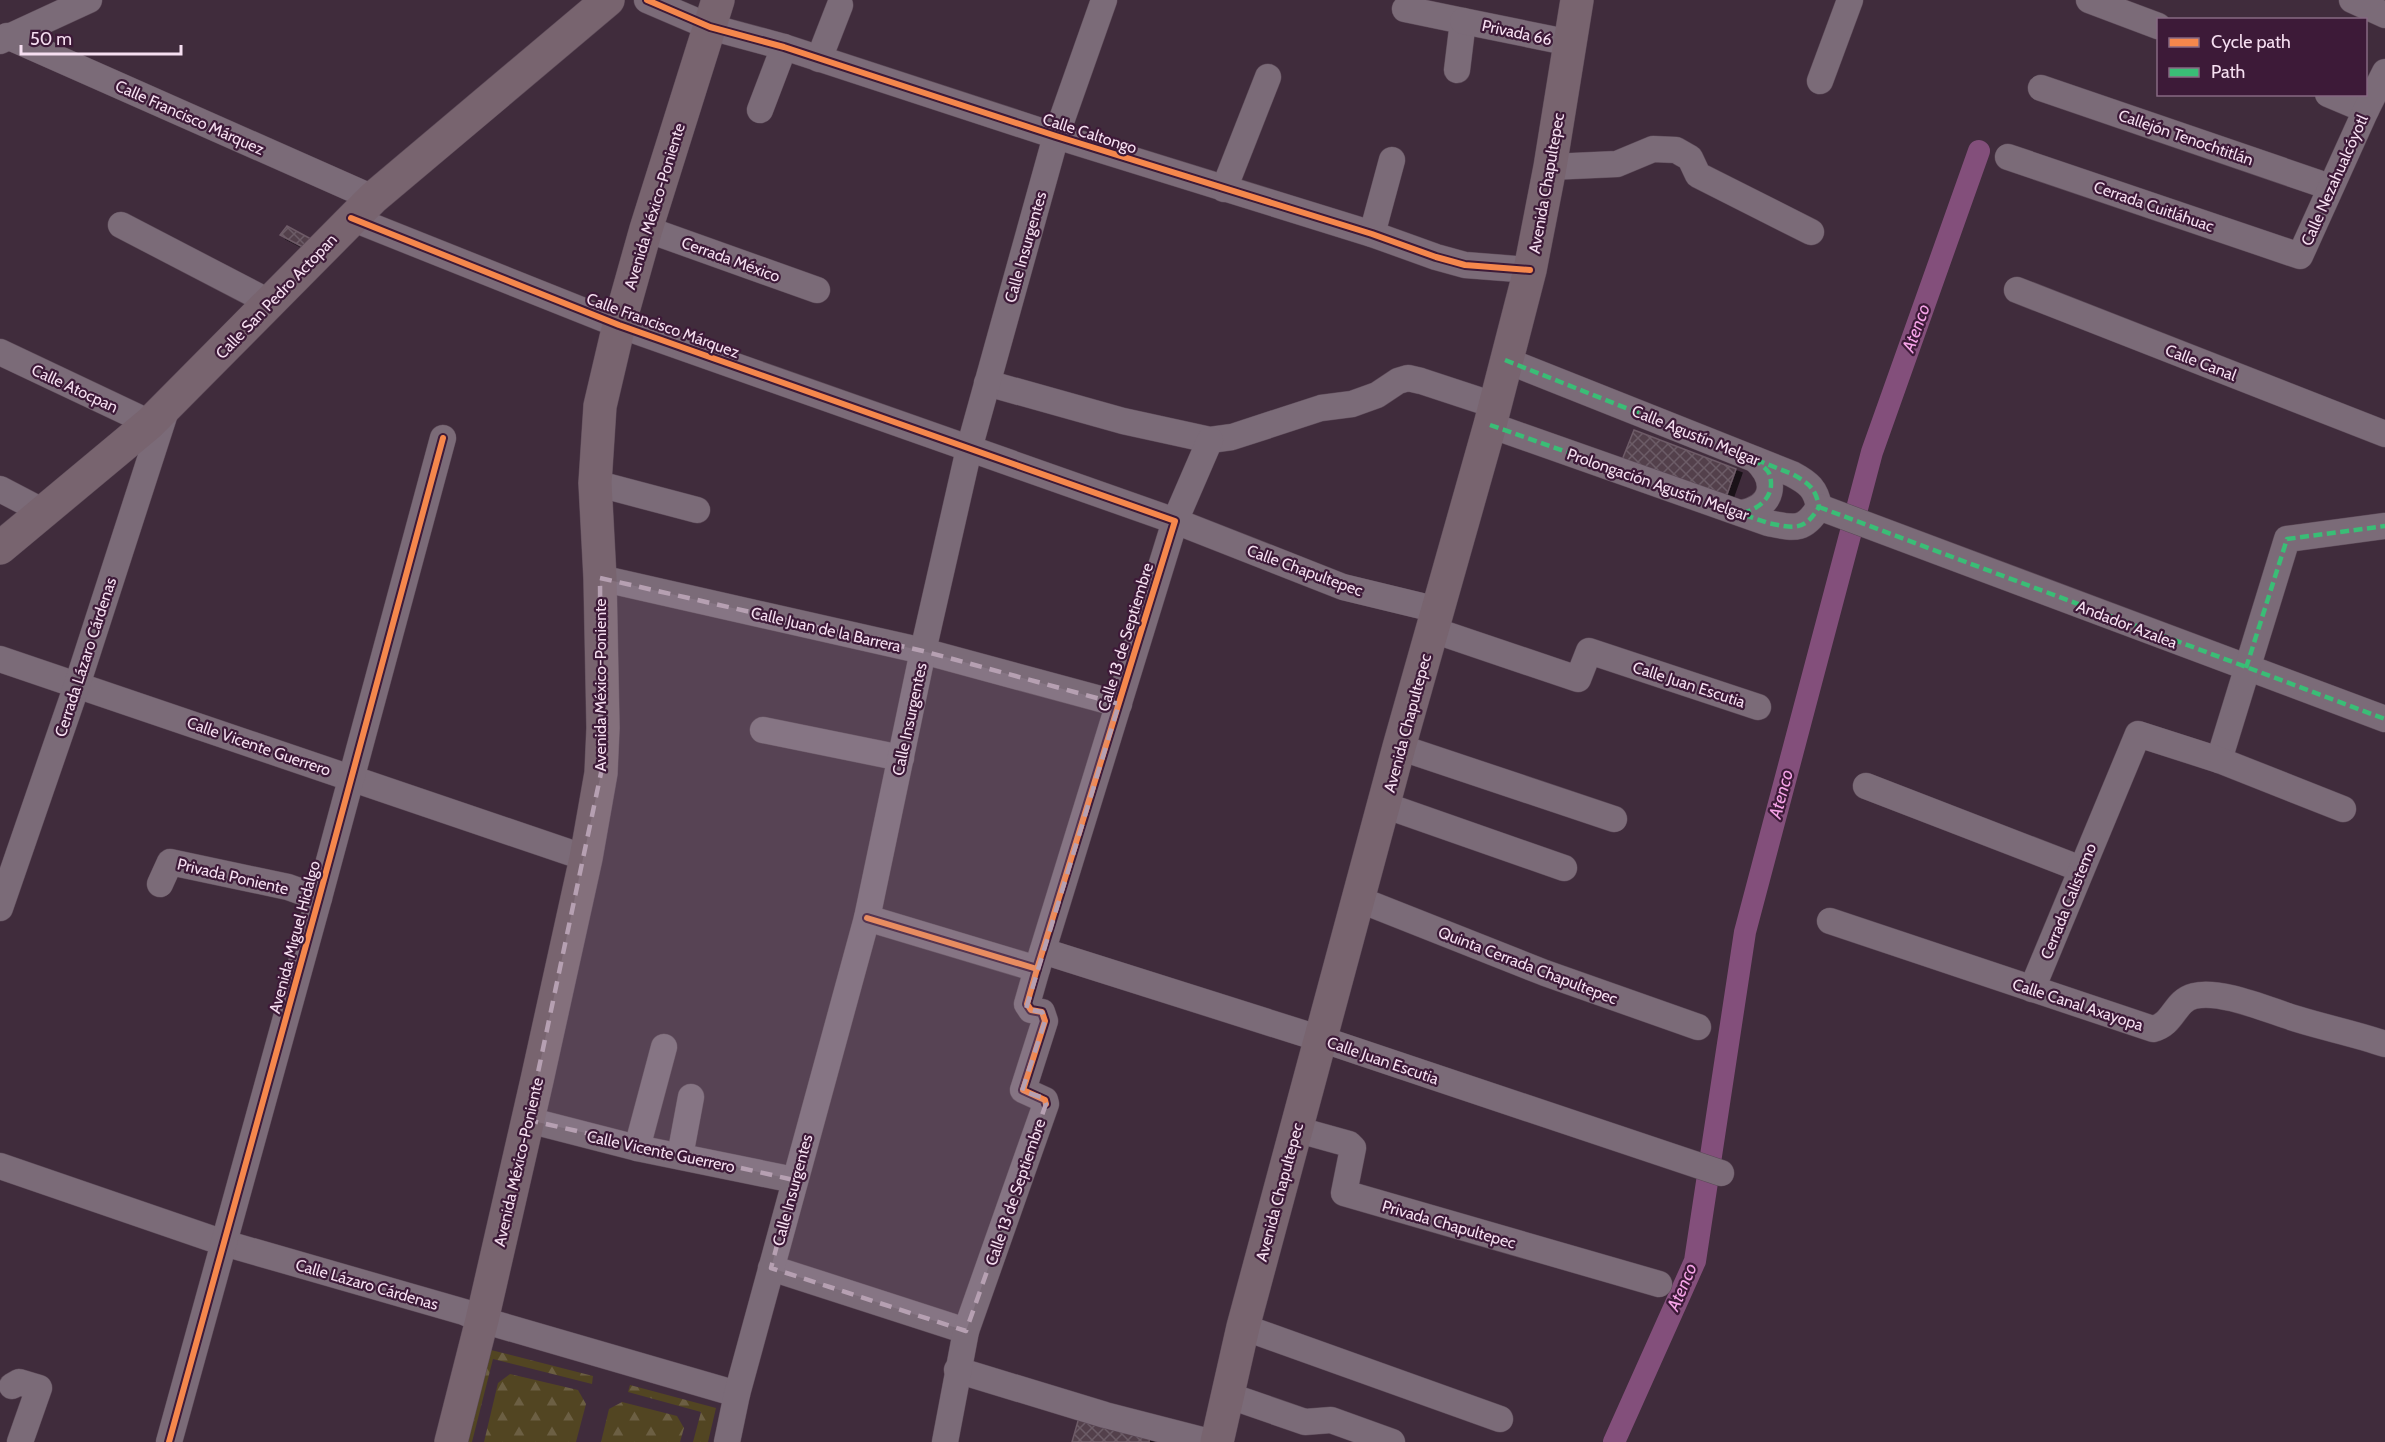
<svg xmlns="http://www.w3.org/2000/svg" width="2385" height="1442" font-family="Cabin,sans-serif">
<style>
.forest{fill:url(#forest-firs)}
.lines{fill:none;stroke-linecap:round;stroke-linejoin:round}
.canal{stroke:#834f7b;stroke-width:22}
.building{fill:url(#building-cross-hatch);stroke:#6e5b67;stroke-width:1.5;filter:url(#shadow)}
.minor-casing{stroke:#5c4a58;stroke-width:27}
.major-casing{stroke:#5c4a58;stroke-width:34}
.minor{stroke:#7b6b78;stroke-width:26}
.major{stroke:#78646f;stroke-width:33}
.quiet{stroke:#3abd76;stroke-width:4.5;stroke-dasharray:9 4.5;stroke-linecap:butt}
.cycleway-casing{stroke:#3d1a38;stroke-width:10}
.cycleway{stroke:#f5874c;stroke-width:6}
.marked{fill:#b6a0b2;fill-opacity:0.2;stroke:#b6a0b2;stroke-width:4.5;stroke-dasharray:12 8;stroke-linejoin:round}
.labels{text-anchor:middle;stroke-width:4.5;stroke-linejoin:round;paint-order:stroke}
.street-label{font-size:16px;fill:#f6dff1;stroke:#3d1a38}
.water-label{font-size:18px;font-style:italic;fill:#f5a3e7;stroke:#3d1a38}
</style>
<defs>
<pattern id="forest-firs" width="22" height="20" patternUnits="userSpaceOnUse" patternTransform="scale(1.5)"><rect width="22" height="20" fill="#524522"/><path d="M5 1l3.5 6h-7zM16 11l3.5 6h-7z" fill="#6c5f43"/></pattern>
<pattern id="building-cross-hatch" width="8" height="8" patternUnits="userSpaceOnUse" patternTransform="scale(1.5)"><rect width="8" height="8" fill="#53414c"/><path d="M0 0l8 8M0 8l8-8" fill="none" stroke="#6c5c66"/></pattern>
<filter id="shadow"><feDropShadow dx="6" dy="4" stdDeviation="0" flood-color="#0009"/></filter>
</defs>
<rect width="100%" height="100%" fill="#402c3c"/>
<g class="forest">
<polygon points="487,1349 593,1376 592,1384 493,1359 472,1442 463,1442"/>
<polygon points="510,1374 578,1390 586,1404 576,1442 484,1442 498,1383"/>
<polygon points="630,1385 716,1408 708,1442 693,1442 701,1412 628,1392"/>
<polygon points="622,1402 677,1416 684,1428 680,1442 601,1442 609,1409"/>
</g>
<g class="lines">
<polyline class="canal" points="1614,1442 1695,1261 1745,932 1872,452 1979,151"/>
</g>
<g class="building">
<polygon points="287,226 311,239 303,247 280,235"/>
<polygon points="1634,430 1736,469 1725,500 1622,460"/>
<polygon points="1080,1414 1150,1436 1149,1442 1072,1442"/>
</g>
<g class="lines">
<g class="minor-casing">
<g id="minor">
<polyline points="647,0 710,27 784,47 1056,136 1372,234 1436,257 1465,265 1530,270"/>
<polyline points="2089,0 2158,26"/>
<polyline points="2352,0 2385,15"/>
<polyline points="1405,9 1463,21 1457,70"/>
<polyline points="1463,21 1571,43"/>
<polyline points="7,36 373,198"/>
<polyline points="0,41 89,0"/>
<polyline points="819,59 840,5"/>
<polyline points="1820,81 1850,0"/>
<polyline points="2041,88 2330,187"/>
<polyline points="2328,94 2366,110"/>
<polyline points="760,110 784,47"/>
<polyline points="2008,157 2300,256 2366,110 2385,72"/>
<polyline points="1550,167 1617,164 1653,149 1676,150 1690,158 1698,175 1811,232"/>
<polyline points="1224,189 1268,77"/>
<polyline points="351,218 619,325 1175,521 1037,969 867,918"/>
<polyline points="121,225 271,303"/>
<polyline points="646,229 817,290"/>
<polyline points="1372,234 1392,160"/>
<polyline points="2017,290 2385,434"/>
<polyline points="0,352 150,423"/>
<path d="M 1505,360 L 1792,474 C 1809,483 1816,489 1819,507"/>
<polyline points="987,383 1123,421 1210,440 1232,437 1321,408 1352,404 1377,395 1398,381 1408,378 1421,381 1494,405"/>
<path d="M 1490,425 L 1768,523 C 1794,528 1804,532 1819,507"/>
<polyline points="1210,440 1175,521 1343,587 1438,610"/>
<polyline points="595,483 697,510"/>
<polyline points="0,489 44,512"/>
<polyline points="1819,507 2385,719"/>
<path d="M 1742,513 C 1774,506 1778,482 1756,460"/>
<polyline points="600,578 923,651 1119,704"/>
<polyline points="1433,630 1578,679 1589,651 1758,707"/>
<polyline points="0,659 586,858"/>
<polyline points="763,730 901,758"/>
<polyline points="1399,747 1614,819"/>
<polyline points="2219,760 2287,539 2385,526"/>
<polyline points="1866,786 2081,869"/>
<polyline points="1384,805 1564,868"/>
<polyline points="160,884 170,862 288,887 319,898"/>
<polyline points="1358,899 1545,973 1698,1027"/>
<polyline points="0,908 77,685 167,407"/>
<path d="M 1830,921 L 2153,1029 C 2174,1024 2174,1001 2194,996 C 2221,989 2270,1011 2297,1019 C 2326,1028 2356,1034 2385,1044"/>
<polyline points="1043,951 1321,1039 1721,1173"/>
<polyline points="2032,989 2138,734 2219,760 2343,809"/>
<polyline points="528,1120 637,1148 794,1180"/>
<polyline points="1295,1129 1349,1144 1353,1148 1344,1193 1659,1284"/>
<polyline points="637,1148 664,1047"/>
<polyline points="680,1156 691,1097"/>
<polyline points="0,1166 224,1243 464,1312 482,1320 737,1394"/>
<polyline points="771,1268 966,1331"/>
<polyline points="1243,1327 1500,1419"/>
<polyline points="957,1370 1105,1415 1210,1442"/>
<polyline points="12,1386 19,1382 39,1388 20,1442"/>
<polyline points="1227,1395 1305,1422 1331,1420 1392,1442"/>
<polyline points="169,1442 319,898 443,438"/>
<polyline points="727,1442 737,1394 867,918 923,651 969,449 1056,136 1104,0"/>
<polyline points="945,1442 966,1331 1046,1104 1045,1100 1023,1090 1045,1021 1042,1012 1031,1010 1027,1004 1037,969"/>
</g>
</g>
<g class="major-casing">
<g id="major">
<polyline points="0,548 150,423 373,198 608,0"/>
<polyline points="451,1442 482,1320 537,1080 586,858 601,773 603,728 600,578 595,483 600,406 619,325 646,229 718,0"/>
<polyline points="1217,1442 1243,1327 1399,747 1490,425 1530,270 1550,167 1577,0"/>
</g>
</g>
<use href="#minor" class="minor"/>
<use href="#major" class="major"/>
<g class="quiet">
<path d="M 1505,360 L 1792,474 C 1809,483 1816,489 1819,507"/>
<path d="M 1490,425 L 1768,523 C 1794,528 1804,532 1819,507"/>
<polyline points="1819,507 2385,719"/>
<path d="M 1742,513 C 1760,509 1777,495 1769,473 C 1767,469 1761,465 1758,462"/>
<polyline points="2246,668 2287,539 2385,526"/>
</g>
<g class="cycleway-casing">
<g id="cycleway">
<polyline points="647,0 710,27 784,47 1056,136 1372,234 1436,257 1465,265 1530,270"/>
<polyline points="351,218 619,325 1175,521 1037,969 867,918"/>
<polyline points="1037,969 1027,1004 1031,1010 1042,1012 1045,1021 1023,1090 1045,1100 1046,1104"/>
<polyline points="169,1442 319,898 443,438"/>
</g>
</g>
<use href="#cycleway" class="cycleway"/>
</g>
<path class="marked" d="M 600,578 L 923,651 L 1119,704 L 1026,1009 L 1042,1012 L 1045,1021 L 1022,1091 L 1041,1097 L 1046,1104 L 966,1331 L 771,1268 L 794,1180 L 528,1120 L 601,773 Z"/>
<g class="labels">
<g class="street-label">
<text transform="translate(1517 32) rotate(12)" y="6">Privada 66</text>
<text transform="translate(190 117) rotate(24)" y="6">Calle Francisco Márquez</text>
<text transform="translate(1090 133) rotate(18)" y="6">Calle Caltongo</text>
<text transform="translate(2186 137) rotate(19)" y="6">Callejón Tenochtitlán</text>
<text transform="translate(2334 180) rotate(-66)" y="6">Calle Nezahualcóyotl</text>
<text transform="translate(1546 183) rotate(-80)" y="6">Avenida Chapultepec</text>
<text transform="translate(654 206) rotate(-73)" y="6">Avenida México-Poniente</text>
<text transform="translate(2154 206) rotate(19)" y="6">Cerrada Cuitláhuac</text>
<text transform="translate(1025 247) rotate(-74)" y="6">Calle Insurgentes</text>
<text transform="translate(731 259) rotate(20)" y="6">Cerrada México</text>
<text transform="translate(276 296) rotate(-46)" y="6">Calle San Pedro Actopan</text>
<text transform="translate(663 325) rotate(20)" y="6">Calle Francisco Márquez</text>
<text transform="translate(2201 362) rotate(21)" y="6">Calle Canal</text>
<text transform="translate(75 388) rotate(25)" y="6">Calle Atocpan</text>
<text transform="translate(1696 435) rotate(22)" y="6">Calle Agustín Melgar</text>
<text transform="translate(1658 484) rotate(19)" y="6">Prolongación Agustín Melgar</text>
<text transform="translate(1305 570) rotate(20)" y="6">Calle Chapultepec</text>
<text transform="translate(2127 624) rotate(21)" y="6">Andador Azalea</text>
<text transform="translate(826 629) rotate(13)" y="6">Calle Juan de la Barrera</text>
<text transform="translate(1125 637) rotate(-73)" y="6">Calle 13 de Septiembre</text>
<text transform="translate(85 657) rotate(-72)" y="6">Cerrada Lázaro Cárdenas</text>
<text transform="translate(1689 684) rotate(18)" y="6">Calle Juan Escutia</text>
<text transform="translate(600 685) rotate(-90)" y="6">Avenida México-Poniente</text>
<text transform="translate(909 719) rotate(-78)" y="6">Calle Insurgentes</text>
<text transform="translate(1407 723) rotate(-75)" y="6">Avenida Chapultepec</text>
<text transform="translate(259 746) rotate(19)" y="6">Calle Vicente Guerrero</text>
<text transform="translate(233 876) rotate(13)" y="6">Privada Poniente</text>
<text transform="translate(2068 901) rotate(-68)" y="6">Cerrada Calistemo</text>
<text transform="translate(294 937) rotate(-75)" y="6">Avenida Miguel Hidalgo</text>
<text transform="translate(1528 965) rotate(21)" y="6">Quinta Cerrada Chapultepec</text>
<text transform="translate(2078 1004) rotate(18)" y="6">Calle Canal Axayopa</text>
<text transform="translate(1383 1060) rotate(19)" y="6">Calle Juan Escutia</text>
<text transform="translate(661 1151) rotate(12)" y="6">Calle Vicente Guerrero</text>
<text transform="translate(518 1162) rotate(-77)" y="6">Avenida México-Poniente</text>
<text transform="translate(792 1190) rotate(-75)" y="6">Calle Insurgentes</text>
<text transform="translate(1015 1192) rotate(-71)" y="6">Calle 13 de Septiembre</text>
<text transform="translate(1279 1192) rotate(-75)" y="6">Avenida Chapultepec</text>
<text transform="translate(1449 1224) rotate(16)" y="6">Privada Chapultepec</text>
<text transform="translate(367 1284) rotate(16)" y="6">Calle Lázaro Cárdenas</text>
</g>
<g class="water-label">
<text transform="translate(1916 328) rotate(-70)" y="6">Atenco</text>
<text transform="translate(1781 794) rotate(-75)" y="6">Atenco</text>
<text transform="translate(1682 1287) rotate(-67)" y="6">Atenco</text>
</g>
</g>
<rect x="2157" y="18" width="210" height="78" fill="#3d1a38" stroke="#876982" stroke-width="1.5"/>
<rect x="2169" y="38" width="30" height="9" fill="#f5874c" stroke="#876982" stroke-width="1.5"/>
<text x="2211" y="48" font-size="18" fill="#f6dff1">Cycle path</text>
<rect x="2169" y="68" width="30" height="9" fill="#3abd76" stroke="#876982" stroke-width="1.5"/>
<text x="2211" y="78" font-size="18" fill="#f6dff1">Path</text>
<path d="M21 45v9h160v-9" fill="none" stroke="#f6dff1" stroke-width="3"/>
<text x="30" y="45" font-size="18" fill="#f6dff1" stroke="#3d1a38" stroke-width="4.5" paint-order="stroke">50 m</text>
</svg>
